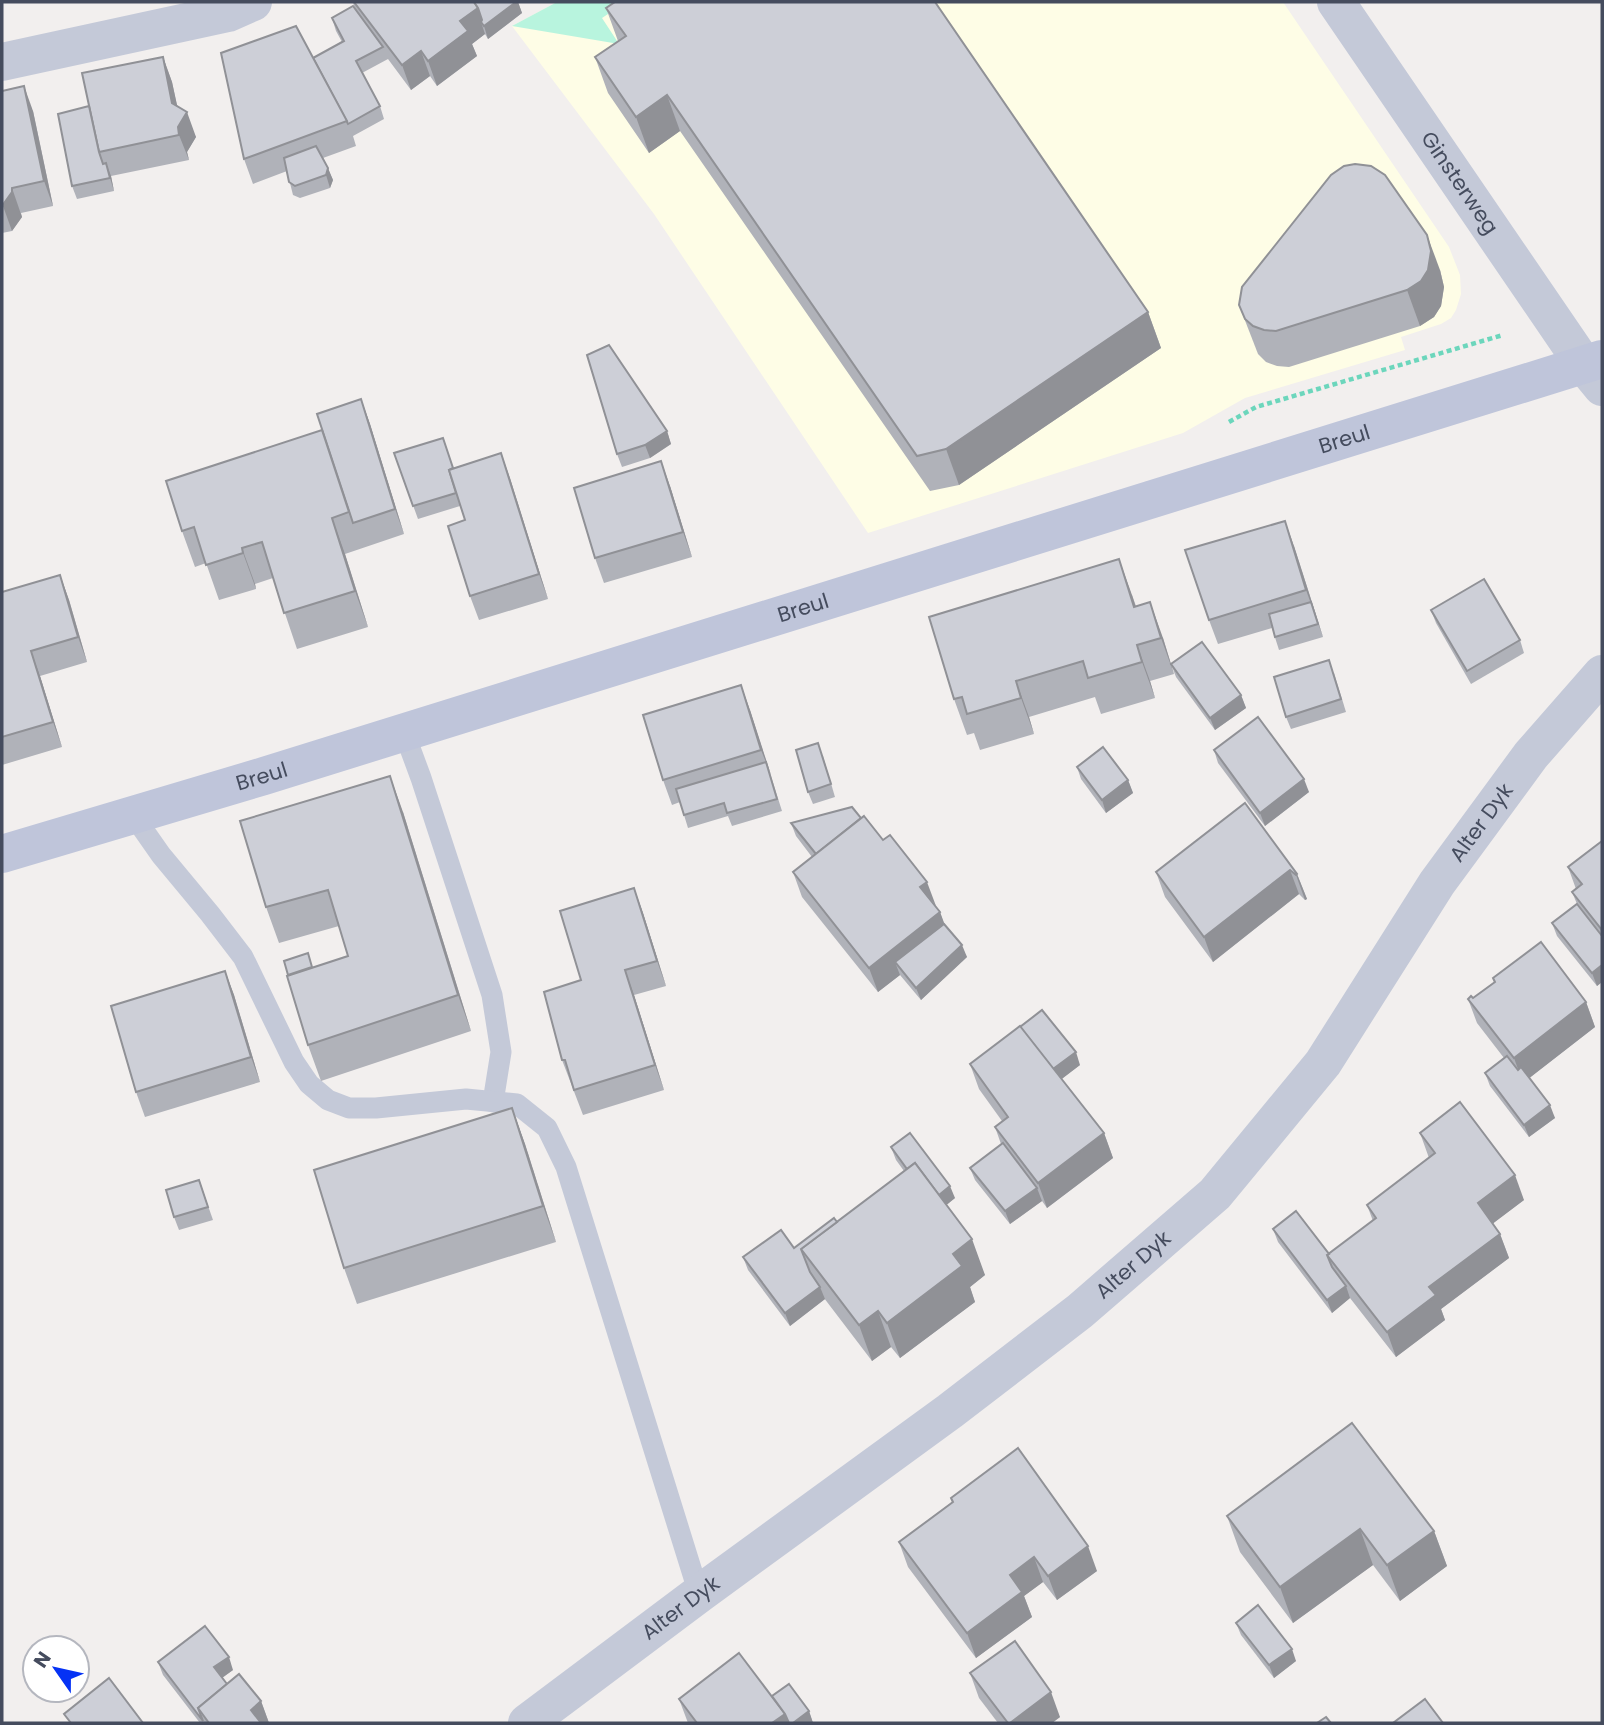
<svg xmlns="http://www.w3.org/2000/svg" width="1604" height="1725" font-family="Poppins,sans-serif">
<style>
.commercial{fill:#fefde6}
.green{fill:#b8f4de}
.lines{fill:none;stroke-linecap:round;stroke-linejoin:round}
.path{stroke:#6cd6bc;stroke-width:4.5;stroke-dasharray:5 3.5;stroke-linecap:butt}
.service{stroke:#c4c9d8;stroke-width:21}
.minor{stroke:#c4c9d8;stroke-width:38}
.secondary{stroke:#bfc5da;stroke-width:38}
.wall{fill:#b0b2b9}
.shaded-wall{fill:#909196}
.building{fill:#cdcfd7;stroke:#909196;stroke-width:2}
.labels{text-anchor:middle;stroke-width:5;stroke-linejoin:round;paint-order:stroke}
.street-label{font-size:21px;fill:#454c5e;stroke:#fff}
</style>
<rect width="100%" height="100%" fill="#f2efee"/>
<polygon class="commercial" points="557,2 1283,2 1449,247 1460,275 1461,294 1456,310 1451,318 1441,324 1401,337 1405,350 1245,398 1183,433 868,533 654,214 512,26"/>
<polygon class="green" points="557,2 626,2 602,18 619,44 512,26"/>
<g class="lines">
<polyline class="path" points="1229,422 1256,407 1503,335"/>
<g class="service">
<polyline points="404,732 421,778 492,995 501,1052 493,1102"/>
<polyline points="133,815 161,855 210,914 243,957 294,1062 309,1084 328,1100 349,1108 376,1108 466,1099 517,1104 547,1128 566,1167 699,1594"/>
</g>
<g class="minor">
<path id="s1" d="M 1336,2 L 1584,365 L 1602,387"/>
<polyline points="2,62 228,13 253,2"/>
<path id="s2" d="M 527,1723 L 699,1594 L 950,1411 L 1080,1311 L 1215,1194 L 1323,1063 L 1437,883 L 1531,755 L 1602,674"/>
</g>
<path class="secondary" id="s3" d="M 2,854 L 264,776 L 1602,359"/>
</g>
<g class="wall">
<polygon points="353,2 518,2 522,13 488,39 485,34 472,44 477,56 437,86 430,76 411,90 388,59 362,73 380,106 384,119 353,136 356,146 323,158 333,180 330,188 300,198 293,195 287,171 253,184 244,159 313,58 342,42 336,31 332,18 355,10"/>
<polygon points="606,8 1148,312 1161,348 959,485 930,491 680,131 649,153 608,93 595,57 618,41"/>
<polygon points="163,57 172,82 177,106 196,137 187,152 189,160 111,176 114,191 77,199 72,186 89,106"/>
<polygon points="2,91 33,111 53,206 21,213 22,217 12,231 2,233"/>
<polygon points="1440,270 1444,287 1441,306 1434,317 1420,326 1289,367 1277,366 1266,362 1258,354 1239,305"/>
<polygon points="361,399 370,424 404,534 345,554 368,627 297,649 273,578 255,584 256,589 219,600 206,563 195,567 182,531 322,430"/>
<polygon points="667,431 671,444 650,458 622,467 617,454"/>
<polygon points="394,453 453,468 501,453 548,599 479,620 470,596 465,520 460,506 418,519"/>
<polygon points="670,486 692,557 604,583 595,558"/>
<polygon points="1294,546 1323,637 1279,650 1272,628 1218,644 1209,620"/>
<polygon points="60,575 69,600 87,662 40,676 62,747 2,765 2,592"/>
<polygon points="1132,595 1136,606 1163,638 1174,674 1150,681 1155,698 1101,714 1095,697 1029,717 1034,734 980,750 974,733 967,735 954,699"/>
<polygon points="1431,610 1520,640 1524,653 1471,684 1436,623"/>
<polygon points="1171,664 1241,695 1246,708 1215,730 1176,677"/>
<polygon points="1334,673 1346,712 1291,729 1286,717"/>
<polygon points="750,710 782,811 732,826 728,816 688,828 680,802 672,805 663,780"/>
<polygon points="1214,750 1309,792 1265,826 1218,763"/>
<polygon points="823,756 835,797 813,804 808,792"/>
<polygon points="1077,767 1128,780 1133,793 1106,813 1081,779"/>
<polygon points="1245,803 1297,874 1307,899 1305,900 1299,894 1213,962 1165,897 1156,872"/>
<polygon points="403,812 471,1031 321,1081 308,1045 313,967 348,956 339,926 279,943 266,907"/>
<polygon points="861,818 940,912 944,924 967,957 921,1000 900,975 878,992 802,897 793,872 812,857 796,836 791,823"/>
<polygon points="1602,841 1602,982 1597,986 1557,936 1552,923 1577,904 1572,892 1576,889 1568,867"/>
<polygon points="634,888 643,913 666,986 634,995 664,1090 583,1115 562,1060 581,980"/>
<polygon points="225,971 234,995 260,1082 145,1117 136,1092"/>
<polygon points="1493,978 1586,1002 1595,1027 1529,1078 1555,1118 1529,1137 1490,1086 1485,1073 1504,1058 1477,1023 1468,999 1473,998 1494,982"/>
<polygon points="970,1064 1080,1065 1061,1079 1104,1133 1113,1158 1047,1208 1042,1201 1010,1224 975,1180 970,1168 1001,1144 995,1127 1002,1121 979,1089"/>
<polygon points="512,1108 525,1144 556,1242 357,1304 344,1268"/>
<polygon points="1420,1133 1524,1200 1493,1223 1500,1234 1509,1258 1441,1309 1445,1320 1396,1357 1350,1298 1332,1313 1278,1242 1273,1229 1329,1254 1373,1221 1367,1205 1429,1158"/>
<polygon points="891,1147 955,1198 946,1205 985,1275 970,1287 975,1302 900,1358 891,1347 872,1361 824,1298 825,1299 790,1326 748,1270 743,1257 794,1248 837,1222 904,1171 896,1160"/>
<polygon points="199,1180 213,1220 179,1230 174,1217"/>
<polygon points="951,1498 1097,1571 1057,1600 1043,1582 1024,1596 1032,1617 976,1658 908,1567 899,1542 952,1502"/>
<polygon points="1227,1516 1434,1531 1447,1566 1400,1601 1373,1565 1293,1623 1240,1552"/>
<polygon points="1236,1623 1296,1661 1274,1678 1241,1635"/>
<polygon points="158,1662 233,1670 222,1678 227,1684 261,1701 269,1723 200,1723 163,1675"/>
<polygon points="970,1673 1060,1717 1052,1723 998,1723 979,1698"/>
<polygon points="772,1696 809,1711 813,1723 688,1723 679,1699"/>
</g>
<g class="shaded-wall">
<polygon points="516,2 518,2 522,13 488,39 484,26 481,22 485,34 472,44 477,56 437,86 428,61 460,21 478,8"/>
<polygon points="421,51 430,76 411,90 402,65"/>
<polygon points="163,57 172,82 181,123 187,112 196,137 187,152 189,160 179,135"/>
<polygon points="24,86 33,111 53,206 44,181"/>
<polygon points="667,95 680,131 649,153 636,117"/>
<polygon points="106,163 111,176 114,191 110,178"/>
<polygon points="328,168 333,180 330,188 326,175"/>
<polygon points="12,188 22,217 12,231 3,206"/>
<polygon points="1427,235 1440,270 1444,287 1441,306 1434,317 1420,326 1407,290"/>
<polygon points="1148,312 1161,348 959,485 946,449"/>
<polygon points="361,399 370,424 404,534 395,509"/>
<polygon points="667,431 671,444 650,458 645,445"/>
<polygon points="501,453 510,478 548,599 539,574"/>
<polygon points="661,461 670,486 692,557 683,532"/>
<polygon points="332,518 345,554 368,627 355,591"/>
<polygon points="1285,521 1294,546 1323,637 1306,590"/>
<polygon points="242,548 255,584 256,589 243,553"/>
<polygon points="1119,559 1132,595 1147,643 1134,607"/>
<polygon points="60,575 69,600 87,662 78,637"/>
<polygon points="1150,602 1163,638 1174,674 1161,638"/>
<polygon points="1137,645 1150,681 1155,698 1142,662"/>
<polygon points="31,651 40,676 62,747 53,722"/>
<polygon points="1016,681 1029,717 1034,734 1021,698"/>
<polygon points="741,685 750,710 771,775 761,750"/>
<polygon points="1241,695 1246,708 1215,730 1210,718"/>
<polygon points="390,776 403,812 471,1031 458,995"/>
<polygon points="1304,779 1309,792 1265,826 1260,813"/>
<polygon points="1128,780 1133,793 1106,813 1102,800"/>
<polygon points="1290,870 1299,894 1213,962 1204,937"/>
<polygon points="1297,874 1307,899 1305,900 1296,875"/>
<polygon points="927,882 936,906 920,887"/>
<polygon points="634,888 643,913 666,986 657,961"/>
<polygon points="940,912 949,936 895,962 900,975 878,992 869,968"/>
<polygon points="962,945 967,957 921,1000 916,988"/>
<polygon points="1602,965 1602,982 1597,986 1592,973"/>
<polygon points="625,970 634,995 664,1090 655,1065"/>
<polygon points="225,971 234,995 260,1082 251,1057"/>
<polygon points="1586,1002 1595,1027 1523,1083 1514,1058"/>
<polygon points="1076,1052 1080,1065 1054,1085 1049,1072"/>
<polygon points="1550,1105 1555,1118 1529,1137 1524,1125"/>
<polygon points="512,1108 525,1144 556,1242 543,1206"/>
<polygon points="1104,1133 1113,1158 1047,1208 1038,1183"/>
<polygon points="1515,1175 1524,1200 1487,1228 1478,1203"/>
<polygon points="950,1186 955,1198 938,1212 933,1199"/>
<polygon points="1037,1188 1042,1201 1010,1224 1005,1211"/>
<polygon points="1500,1234 1509,1258 1441,1309 1445,1320 1396,1357 1387,1332 1429,1287"/>
<polygon points="972,1239 985,1275 970,1287 975,1302 900,1358 887,1323 953,1254"/>
<polygon points="1346,1286 1350,1298 1332,1313 1327,1300"/>
<polygon points="820,1287 825,1299 790,1326 785,1313"/>
<polygon points="878,1311 891,1347 872,1361 859,1325"/>
<polygon points="1360,1529 1373,1565 1293,1623 1280,1587"/>
<polygon points="1434,1531 1447,1566 1400,1601 1387,1565"/>
<polygon points="1088,1546 1097,1571 1057,1600 1048,1576"/>
<polygon points="1034,1557 1043,1582 1024,1596 1032,1617 976,1658 967,1633 1010,1575"/>
<polygon points="1292,1649 1296,1661 1274,1678 1269,1665"/>
<polygon points="229,1657 233,1670 219,1680 214,1667"/>
<polygon points="1051,1692 1060,1717 1052,1723 1010,1723"/>
<polygon points="261,1701 269,1723 256,1723 251,1710"/>
<polygon points="809,1711 813,1723 793,1723"/>
<polygon points="785,1714 789,1723 772,1723"/>
</g>
<g class="building">
<polygon points="354,2 474,2 478,8 460,21 468,31 428,61 421,51 402,65"/>
<polygon points="474,2 516,2 484,26 481,22 482,20 478,8"/>
<polygon points="615,2 935,2 1148,312 946,449 917,456 667,95 636,117 595,57 626,36 606,8"/>
<polygon points="353,6 383,47 356,61 380,106 348,124 313,58 344,41 332,18"/>
<polygon points="296,26 347,121 244,159 221,53"/>
<polygon points="163,57 172,103 187,112 178,127 179,135 99,152 82,73"/>
<polygon points="24,86 44,181 12,188 12,192 2,206 2,91"/>
<polygon points="89,106 99,152 103,164 106,163 110,178 72,186 58,114"/>
<polygon points="316,146 328,168 326,175 295,186 289,182 284,158"/>
<polygon points="1355,164 1371,166 1385,175 1427,235 1431,251 1428,270 1421,281 1407,290 1276,331 1264,330 1253,326 1245,319 1239,305 1242,287 1331,175 1344,166"/>
<polygon points="609,345 667,431 645,445 617,454 587,355"/>
<polygon points="361,399 395,509 353,523 317,414"/>
<polygon points="322,430 349,512 332,518 355,591 284,613 262,542 242,548 243,553 206,565 194,527 182,531 166,481"/>
<polygon points="443,438 453,468 449,470 456,493 413,506 394,453"/>
<polygon points="501,453 539,574 470,596 448,526 465,520 449,470"/>
<polygon points="661,461 683,532 595,558 574,488"/>
<polygon points="1285,521 1306,590 1209,620 1185,550"/>
<polygon points="1119,559 1134,607 1150,602 1161,638 1137,645 1142,662 1088,678 1083,661 1016,681 1021,698 967,714 962,697 954,699 929,617"/>
<polygon points="60,575 78,637 31,651 53,722 2,737 2,592"/>
<polygon points="1484,579 1520,640 1467,671 1431,610"/>
<polygon points="1311,602 1318,624 1275,637 1269,614"/>
<polygon points="1202,642 1241,695 1210,718 1171,664"/>
<polygon points="1329,660 1341,699 1286,717 1274,677"/>
<polygon points="741,685 761,750 663,780 643,715"/>
<polygon points="1258,717 1304,779 1260,813 1214,750"/>
<polygon points="818,743 831,784 808,792 796,750"/>
<polygon points="1103,747 1128,780 1102,800 1077,767"/>
<polygon points="766,762 777,799 727,813 724,803 684,815 676,789"/>
<polygon points="390,776 458,995 308,1045 287,976 348,956 328,890 266,907 240,821"/>
<polygon points="1245,803 1297,874 1296,875 1290,870 1204,937 1156,872"/>
<polygon points="852,807 861,818 816,854 791,823"/>
<polygon points="864,816 883,840 890,835 927,882 920,887 940,912 869,968 793,872"/>
<polygon points="1602,841 1602,930 1572,892 1582,884 1568,867"/>
<polygon points="634,888 657,961 625,970 655,1065 574,1090 565,1060 562,1060 544,992 581,980 560,911"/>
<polygon points="1577,904 1602,936 1602,965 1592,973 1552,923"/>
<polygon points="944,924 962,945 916,988 895,962"/>
<polygon points="1541,942 1586,1002 1514,1058 1468,999 1471,996 1473,998 1495,982 1493,978"/>
<polygon points="308,953 312,967 288,975 284,961"/>
<polygon points="225,971 251,1057 136,1092 111,1006"/>
<polygon points="1042,1010 1076,1052 1053,1069 1020,1027"/>
<polygon points="1020,1026 1104,1133 1038,1183 995,1127 1008,1117 970,1064"/>
<polygon points="1507,1056 1518,1070 1521,1067 1550,1105 1524,1125 1485,1073"/>
<polygon points="1460,1102 1515,1175 1478,1203 1500,1234 1429,1287 1436,1295 1387,1332 1327,1255 1376,1218 1367,1205 1435,1153 1420,1133"/>
<polygon points="512,1108 543,1206 344,1268 314,1170"/>
<polygon points="910,1133 950,1186 939,1195 915,1163 907,1169 891,1147"/>
<polygon points="1003,1143 1037,1188 1005,1211 970,1168"/>
<polygon points="915,1163 972,1239 953,1254 962,1266 887,1323 878,1311 859,1325 801,1249"/>
<polygon points="199,1180 208,1207 174,1217 166,1190"/>
<polygon points="1296,1211 1329,1254 1327,1255 1332,1267 1346,1286 1327,1300 1273,1229"/>
<polygon points="834,1218 837,1222 801,1249 810,1272 820,1287 785,1313 743,1257 781,1230 794,1248"/>
<polygon points="1352,1423 1434,1531 1387,1565 1360,1529 1280,1587 1227,1516"/>
<polygon points="1018,1448 1088,1546 1048,1576 1034,1557 1010,1575 1022,1592 967,1633 899,1542 953,1502 951,1498"/>
<polygon points="1258,1605 1292,1649 1269,1665 1236,1623"/>
<polygon points="205,1626 229,1657 214,1667 227,1684 198,1708 203,1721 158,1662"/>
<polygon points="1015,1641 1051,1692 1010,1723 1008,1723 970,1673"/>
<polygon points="739,1653 785,1714 772,1723 697,1723 679,1699"/>
<polygon points="239,1674 261,1701 251,1710 261,1723 209,1723 198,1708"/>
<polygon points="109,1678 143,1723 71,1723 64,1714"/>
<polygon points="789,1684 809,1711 793,1723 789,1723 785,1714 772,1696"/>
<polygon points="1425,1699 1443,1723 1393,1723"/>
<polygon points="1326,1717 1331,1723 1317,1723"/>
</g>
<g class="labels">
<g class="street-label">
<text dy="7" stroke="none"><textPath href="#s1" startOffset="219">Ginsterweg</textPath></text>
<text dy="7" stroke="none"><textPath href="#s3" startOffset="1405">Breul</textPath></text>
<text dy="7" stroke="none"><textPath href="#s3" startOffset="838">Breul</textPath></text>
<text dy="7" stroke="none"><textPath href="#s3" startOffset="271">Breul</textPath></text>
<text dy="7" stroke="none"><textPath href="#s2" startOffset="1326">Alter Dyk</textPath></text>
<text dy="7" stroke="none"><textPath href="#s2" startOffset="760">Alter Dyk</textPath></text>
<text dy="7" stroke="none"><textPath href="#s2" startOffset="192">Alter Dyk</textPath></text>
</g>
</g>
<rect width="1604" height="1725" fill="none" stroke="#454c5e" stroke-width="7"/>
<g transform="translate(56 1669) rotate(304)"><circle r="33" fill="#ffffff" stroke="#b5b7bf" stroke-width="2"/>
<path d="M0-5L12 26L0 18L-12 26Z" fill="#0532f5"/>
<text y="-10" font-size="19" font-weight="bold" text-anchor="middle" fill="#454c5e">N</text>
</g>
</svg>
